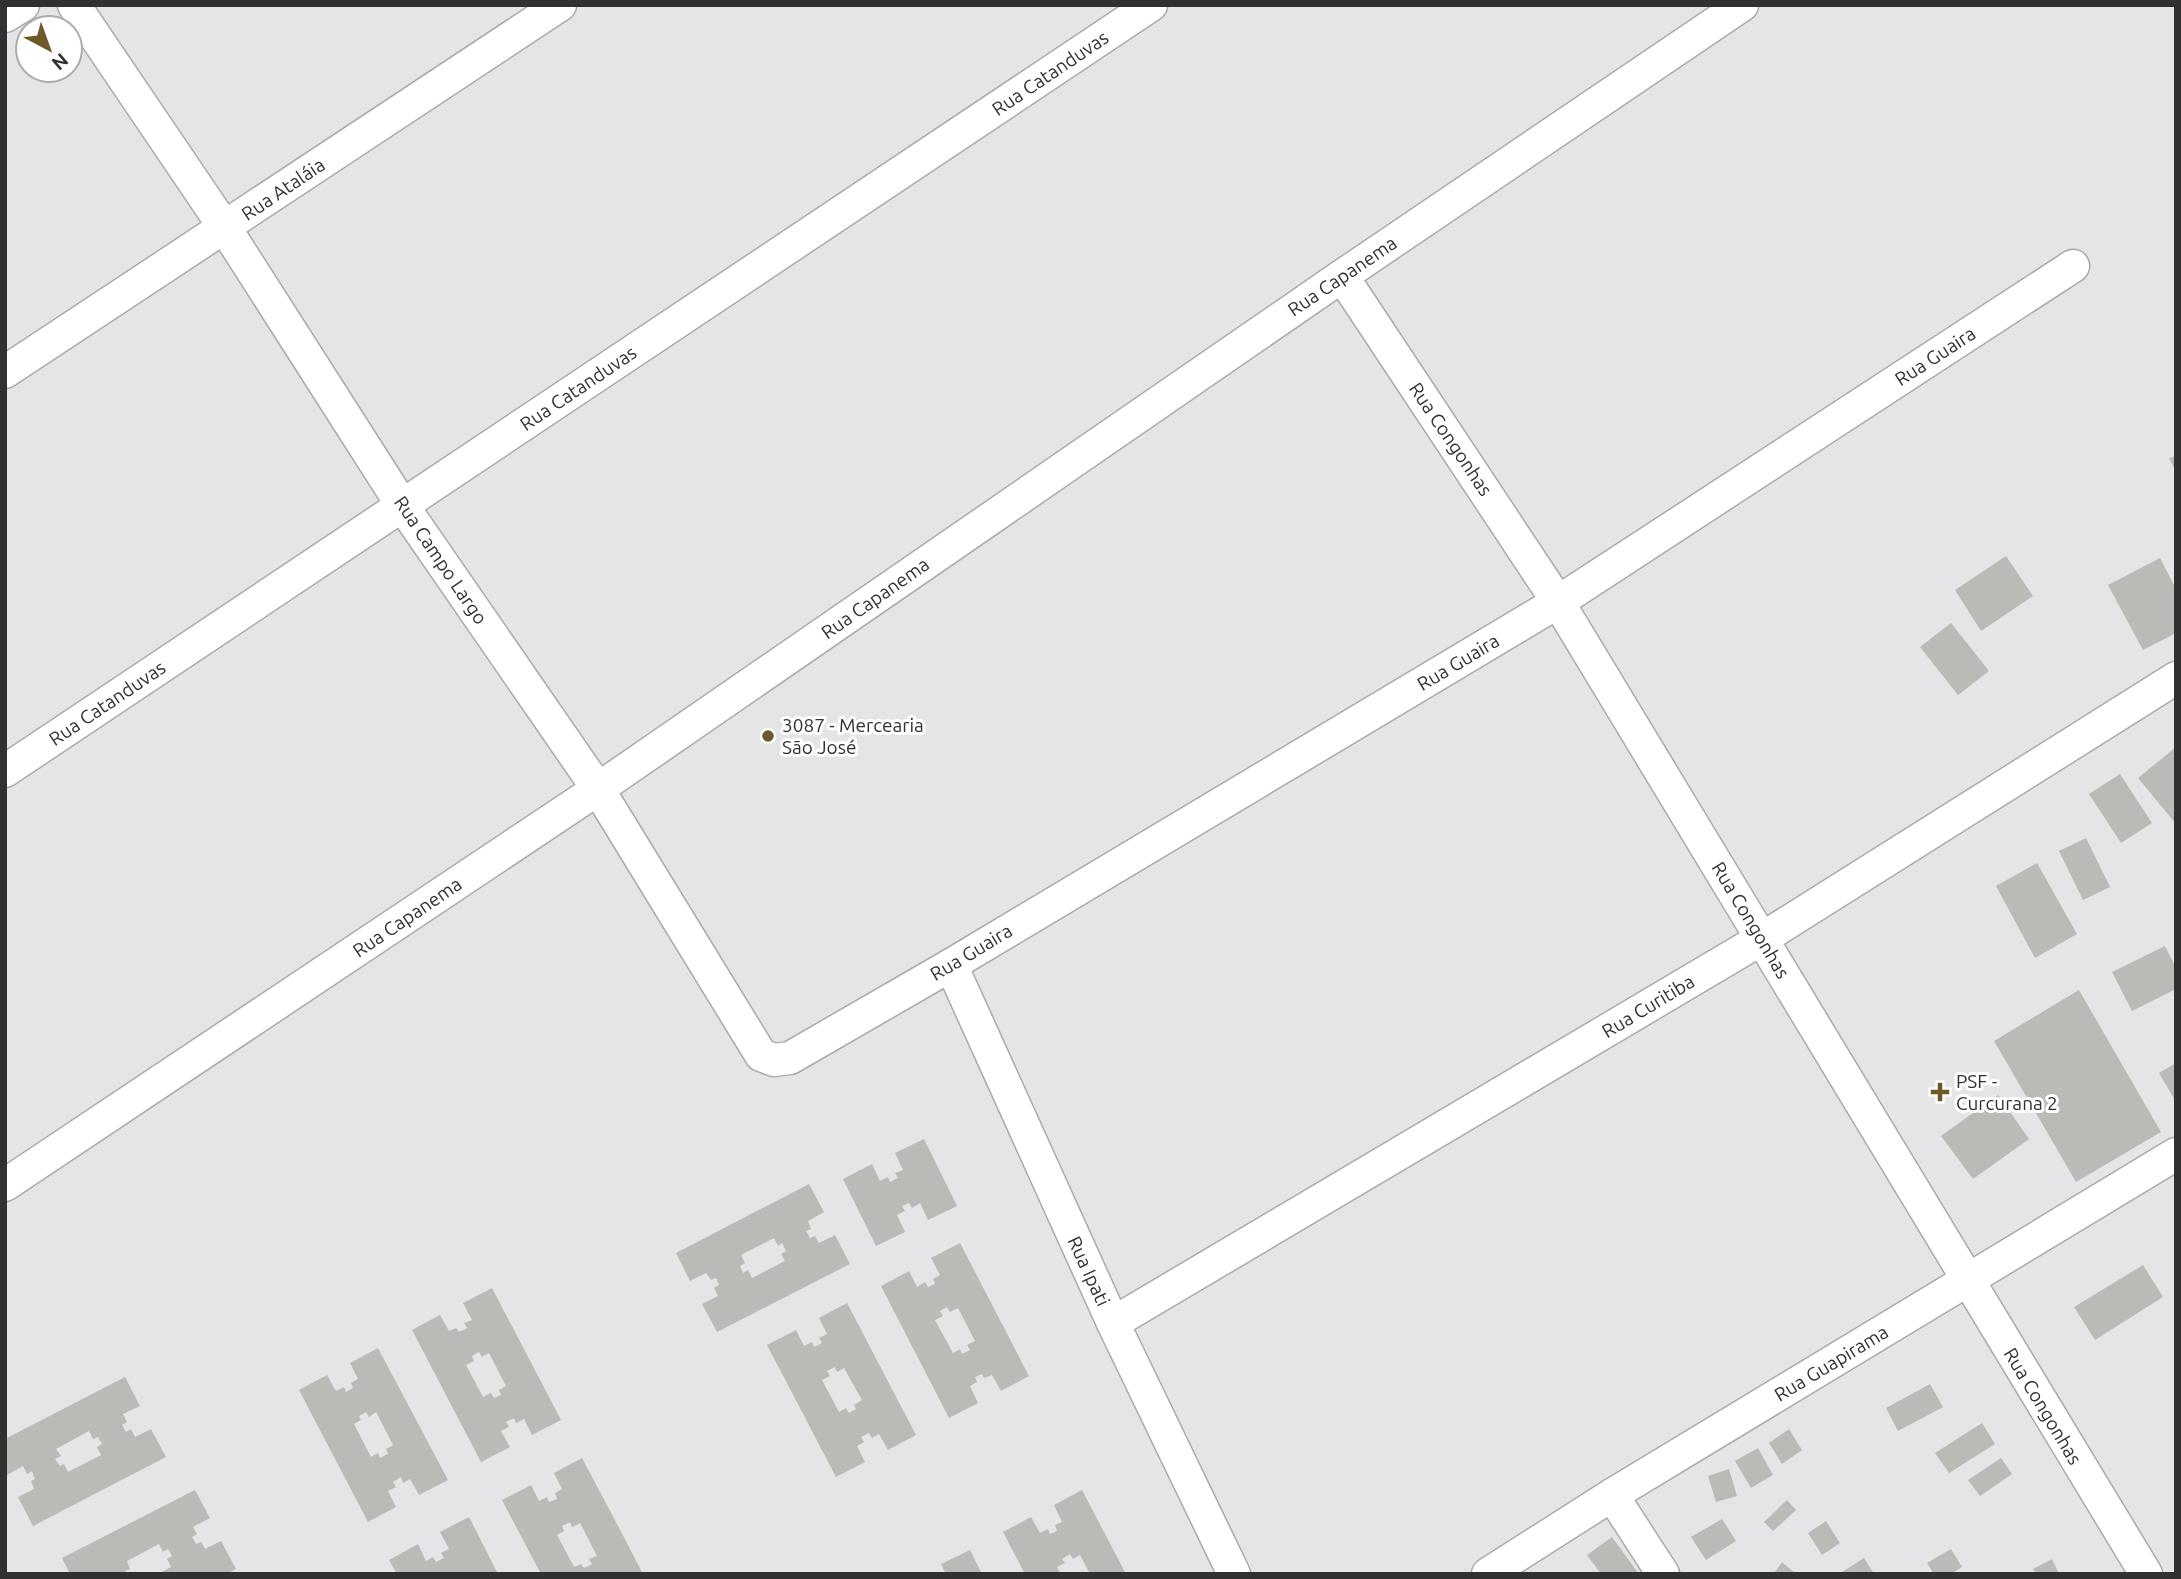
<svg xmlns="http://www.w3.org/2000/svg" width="2181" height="1579" font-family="Ubuntu,sans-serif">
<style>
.building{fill:#bbbab7;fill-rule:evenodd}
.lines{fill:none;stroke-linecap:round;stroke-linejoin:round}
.street-casing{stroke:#aaaaad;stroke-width:35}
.street{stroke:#fff;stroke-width:32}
.poi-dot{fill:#6d5a28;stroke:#fff;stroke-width:2.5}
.labels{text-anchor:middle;stroke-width:6;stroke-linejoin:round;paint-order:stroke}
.street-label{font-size:19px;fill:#313032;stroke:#fff}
.poi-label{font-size:19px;fill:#313032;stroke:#fff;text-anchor:start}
</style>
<rect width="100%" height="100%" fill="#e5e5e8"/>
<g class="building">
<polygon points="2176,456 2176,472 2169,458"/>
<polygon points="2006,556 2033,596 1981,631 1955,590"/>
<polygon points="2160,558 2176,589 2176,633 2143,650 2108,585"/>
<polygon points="1951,623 1989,671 1958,695 1920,647"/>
<polygon points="2176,747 2176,824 2138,778"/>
<polygon points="2120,774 2152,823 2121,843 2089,794"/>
<polygon points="2086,838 2110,887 2083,900 2059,851"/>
<polygon points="2037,863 2077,934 2035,958 1996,886"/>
<polygon points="2165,946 2176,968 2176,989 2132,1011 2112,972"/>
<polygon points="2079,990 2161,1132 2076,1182 1994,1041"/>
<polygon points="2176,1063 2176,1102 2159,1073"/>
<polygon points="1998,1095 2029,1139 1973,1179 1941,1136"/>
<polygon points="924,1139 957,1206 928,1220 920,1203 912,1208 909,1203 902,1206 905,1211 897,1215 905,1232 876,1246 843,1179 872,1164 880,1181 888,1177 890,1182 898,1178 895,1173 903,1170 895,1153"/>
<path d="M 809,1184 L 824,1212 L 808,1221 L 811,1229 L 806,1231 L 810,1238 L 815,1236 L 819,1243 L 835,1235 L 850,1264 L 717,1332 L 702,1304 L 718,1296 L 714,1288 L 719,1285 L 716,1278 L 711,1280 L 706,1273 L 690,1281 L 676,1253 ZM 774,1238 L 778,1246 L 782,1243 L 786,1251 L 781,1254 L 785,1261 L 752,1278 L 748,1270 L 743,1273 L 740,1266 L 745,1263 L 741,1255 Z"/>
<path d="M 960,1243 L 1029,1376 L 1001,1391 L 992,1375 L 984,1378 L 982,1374 L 975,1377 L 977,1382 L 970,1386 L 978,1403 L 949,1418 L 881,1286 L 909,1271 L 917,1287 L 925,1282 L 928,1287 L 935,1284 L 933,1279 L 940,1275 L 931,1258 ZM 947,1307 L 950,1312 L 958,1308 L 975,1341 L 967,1345 L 970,1350 L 962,1354 L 960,1349 L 953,1353 L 935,1320 L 943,1316 L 940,1311 Z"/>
<polygon points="2143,1265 2163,1297 2095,1340 2074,1307"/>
<path d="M 492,1288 L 561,1420 L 532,1435 L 524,1419 L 516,1423 L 514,1418 L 506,1422 L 509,1427 L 501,1431 L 510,1447 L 481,1462 L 412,1330 L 440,1315 L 449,1331 L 456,1328 L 459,1332 L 467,1328 L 464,1323 L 472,1320 L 463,1303 ZM 479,1352 L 482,1357 L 489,1353 L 506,1386 L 499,1390 L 501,1395 L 494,1398 L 491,1393 L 483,1397 L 466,1365 L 474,1361 L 472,1356 Z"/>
<path d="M 847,1303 L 916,1435 L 888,1450 L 879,1434 L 872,1438 L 869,1433 L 861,1437 L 864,1442 L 857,1446 L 865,1462 L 836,1477 L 767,1345 L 796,1330 L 804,1346 L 812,1342 L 814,1347 L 822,1343 L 819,1338 L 827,1334 L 819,1318 ZM 835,1367 L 837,1372 L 844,1368 L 862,1400 L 854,1405 L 856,1409 L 849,1413 L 846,1408 L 839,1412 L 822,1380 L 830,1376 L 827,1371 Z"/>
<path d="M 378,1348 L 448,1480 L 419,1495 L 410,1479 L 403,1483 L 401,1477 L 393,1482 L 396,1487 L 388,1491 L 396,1507 L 368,1522 L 299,1390 L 327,1375 L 336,1391 L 344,1387 L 346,1392 L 353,1388 L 351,1383 L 358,1379 L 350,1363 ZM 366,1412 L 369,1417 L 376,1412 L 393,1445 L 386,1449 L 388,1454 L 380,1458 L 378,1453 L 371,1457 L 354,1424 L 361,1420 L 359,1416 Z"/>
<path d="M 125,1377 L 140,1406 L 123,1414 L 127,1422 L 122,1425 L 126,1432 L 131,1429 L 135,1437 L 151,1429 L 166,1457 L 33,1526 L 18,1497 L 34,1489 L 31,1481 L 35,1479 L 32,1471 L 27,1474 L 23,1466 L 7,1475 L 5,1439 ZM 89,1431 L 93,1439 L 98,1437 L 102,1444 L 97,1447 L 101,1455 L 68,1472 L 64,1464 L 60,1466 L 55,1459 L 61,1456 L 56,1449 Z"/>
<polygon points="1930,1384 1943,1407 1898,1431 1886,1408"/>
<polygon points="1982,1423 1995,1444 1949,1473 1935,1453"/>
<polygon points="1789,1429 1802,1450 1782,1464 1769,1443"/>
<polygon points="1758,1448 1773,1475 1751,1488 1735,1461"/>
<path d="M 582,1458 L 617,1524 L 643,1574 L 541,1574 L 502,1500 L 531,1485 L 539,1501 L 547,1497 L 549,1502 L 557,1499 L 555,1493 L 562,1489 L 554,1473 ZM 570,1522 L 572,1527 L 580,1523 L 597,1556 L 589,1559 L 592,1564 L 584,1568 L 581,1564 L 574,1567 L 557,1535 L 564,1531 L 562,1526 Z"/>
<polygon points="2001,1458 2012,1474 1980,1496 1968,1480"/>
<polygon points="1729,1469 1737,1496 1716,1502 1708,1476"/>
<polygon points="195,1490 210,1518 193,1527 197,1534 192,1537 196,1544 201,1542 205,1549 221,1541 236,1569 227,1574 158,1574 171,1567 167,1559 172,1556 168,1549 163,1552 159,1544 127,1561 130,1569 125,1571 127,1574 70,1574 62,1558"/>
<polygon points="1082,1490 1126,1574 1090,1574 1080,1555 1073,1559 1070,1554 1062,1559 1065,1563 1057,1567 1061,1574 1025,1574 1003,1532 1031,1517 1040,1533 1048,1529 1050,1534 1057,1531 1055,1525 1062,1522 1054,1505"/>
<polygon points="1787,1500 1796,1510 1773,1531 1764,1522"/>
<polygon points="469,1517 498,1574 397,1574 389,1560 418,1544 426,1561 433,1557 436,1562 444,1558 441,1553 449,1549 440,1532"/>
<polygon points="1722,1519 1736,1541 1706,1560 1691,1537"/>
<polygon points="1826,1521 1840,1543 1822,1555 1808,1533"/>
<polygon points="1612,1537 1639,1574 1601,1574 1587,1555"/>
<polygon points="1951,1549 1962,1567 1951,1574 1934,1574 1927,1563"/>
<polygon points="970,1550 982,1574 946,1574 941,1564"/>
<polygon points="1864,1558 1874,1574 1839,1574"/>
<polygon points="2052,1559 2059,1574 2036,1574 2033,1569"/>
<polygon points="1782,1562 1796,1574 1777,1574 1775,1572"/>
</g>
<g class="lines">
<g class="street-casing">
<g id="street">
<polyline points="74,5 225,228 402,505 598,789 761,1055 774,1060 790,1058 951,965 1558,602 2073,266"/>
<polyline points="5,16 23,5"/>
<polyline points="1342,276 1558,602 2146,1574"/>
<polyline points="5,372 560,5"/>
<polyline points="5,771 1151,5"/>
<polyline points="951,965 1113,1323 1234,1574"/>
<polyline points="5,1185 598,789 1342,276 1742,5"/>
<polyline points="1113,1323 1763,938 2176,678"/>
<polyline points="1612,1495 1663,1574"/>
<polyline points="1488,1574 1612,1495 2176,1154"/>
</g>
</g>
<use href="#street" class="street"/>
</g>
<g class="poi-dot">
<circle cx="768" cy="736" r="7"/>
<path d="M1936.5 1081.5h7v7h7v7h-7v7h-7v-7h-7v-7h7z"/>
</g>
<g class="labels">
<g class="street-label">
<text transform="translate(1050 73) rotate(-34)" y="7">Rua Catanduvas</text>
<text transform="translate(283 189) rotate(-34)" y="7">Rua Ataláia</text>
<text transform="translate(1342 276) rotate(-34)" y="7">Rua Capanema</text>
<text transform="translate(1935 356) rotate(-33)" y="7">Rua Guaira</text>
<text transform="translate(578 388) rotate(-34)" y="7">Rua Catanduvas</text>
<text transform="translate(1451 439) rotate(56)" y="7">Rua Congonhas</text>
<text transform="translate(441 560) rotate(56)" y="7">Rua Campo Largo</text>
<text transform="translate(875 598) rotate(-35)" y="7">Rua Capanema</text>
<text transform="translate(1458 662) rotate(-31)" y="7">Rua Guaira</text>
<text transform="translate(107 703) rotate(-34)" y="7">Rua Catanduvas</text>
<text transform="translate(407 917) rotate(-34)" y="7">Rua Capanema</text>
<text transform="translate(1751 920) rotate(59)" y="7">Rua Congonhas</text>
<text transform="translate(971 952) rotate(-31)" y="7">Rua Guaira</text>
<text transform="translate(1648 1006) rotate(-31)" y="7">Rua Curitiba</text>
<text transform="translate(1089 1271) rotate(65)" y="7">Rua Ipati</text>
<text transform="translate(1831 1363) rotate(-31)" y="7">Rua Guapirama</text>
<text transform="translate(2043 1406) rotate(59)" y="7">Rua Congonhas</text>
</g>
<g class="poi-label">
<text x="782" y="732">3087 - Mercearia<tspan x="782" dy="22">São José</tspan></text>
<text x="1956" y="1088">PSF -<tspan x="1956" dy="22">Curcurana 2</tspan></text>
</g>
</g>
<rect width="2181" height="1579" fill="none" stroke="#313032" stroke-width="14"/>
<g transform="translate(49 49) rotate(139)"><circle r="33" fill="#ffffff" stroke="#adacad" stroke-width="2"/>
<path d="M0-5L12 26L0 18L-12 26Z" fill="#6d5a28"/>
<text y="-10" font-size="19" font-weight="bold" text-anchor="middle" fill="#313032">N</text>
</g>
</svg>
